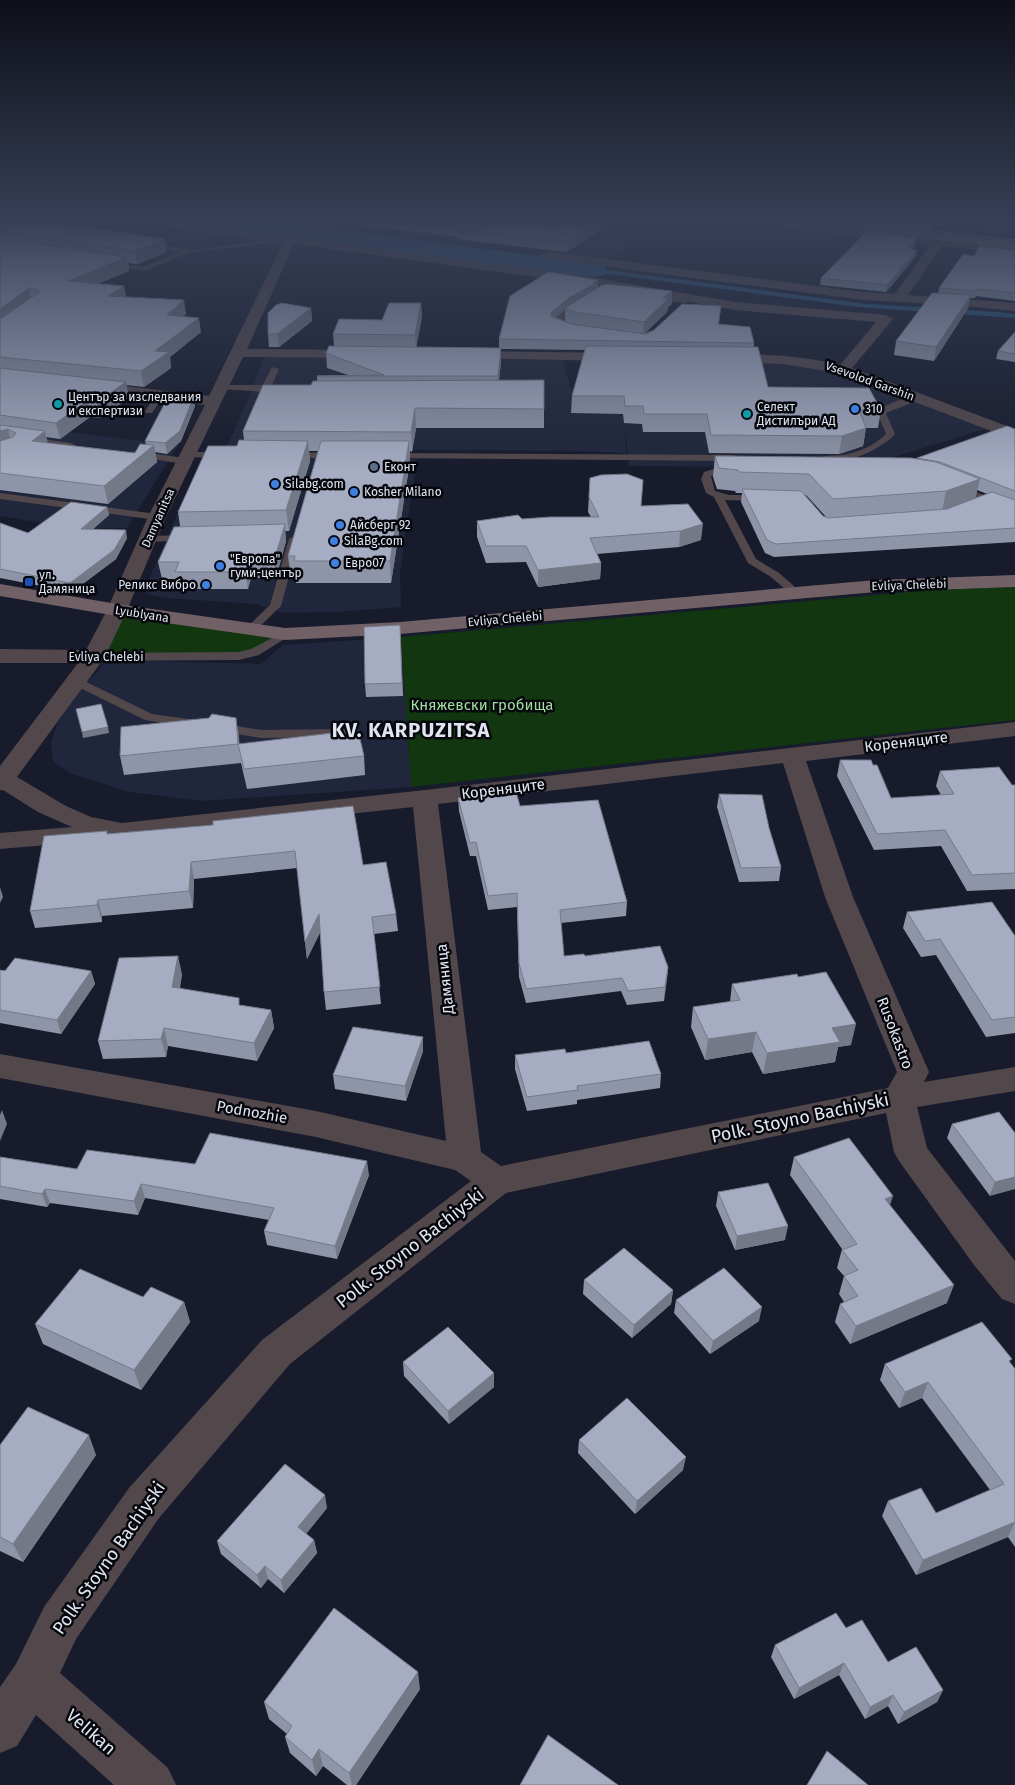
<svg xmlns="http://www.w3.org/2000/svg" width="1015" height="1785" font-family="'Fira Sans',sans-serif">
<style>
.built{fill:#20263b}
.green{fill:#113610}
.water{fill:#245377}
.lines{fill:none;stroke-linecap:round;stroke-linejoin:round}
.stream{stroke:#245377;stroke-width:4}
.river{fill:#245377;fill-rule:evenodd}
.lane{fill:#52484c;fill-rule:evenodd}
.street{fill:#52484c;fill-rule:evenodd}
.secondary{fill:#716167;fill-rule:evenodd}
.primary{fill:#88747c;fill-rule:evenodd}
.tram{stroke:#b6bac7;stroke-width:1}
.wall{fill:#8f95a8;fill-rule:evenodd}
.shaded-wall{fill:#747988}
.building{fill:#a6adc3;stroke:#747988}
.culture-dot{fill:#0f9aa8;stroke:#05070d;stroke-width:2}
.shop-dot{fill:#3f7fe0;stroke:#05070d;stroke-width:2}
.service-dot{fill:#5c6f8a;stroke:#05070d;stroke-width:2}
.transit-dot{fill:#1a4fb4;stroke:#05070d;stroke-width:2}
.labels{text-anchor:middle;stroke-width:5;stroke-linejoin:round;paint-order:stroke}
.far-street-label{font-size:12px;fill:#e1e5f0;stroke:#05070d}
.far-poi-label{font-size:12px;fill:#e1e5f0;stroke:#05070d;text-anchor:start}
.park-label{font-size:15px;fill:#a1de9d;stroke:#05070d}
.street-label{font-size:15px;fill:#e1e5f0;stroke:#05070d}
.near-street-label{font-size:18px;fill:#e1e5f0;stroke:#05070d}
.district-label{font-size:20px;font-weight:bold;letter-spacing:1px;fill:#e1e5f0;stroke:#05070d}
</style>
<rect width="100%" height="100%" fill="#171b2c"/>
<g class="built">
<polygon points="359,221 629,221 632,244 612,259 348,227"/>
<polygon points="264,356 563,360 570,388 621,400 704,362 792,364 839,373 985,429 894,457 920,468 629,466 625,429 626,453 577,451 226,448 247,402"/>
<polygon points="0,424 178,445 127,528 73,528 0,516"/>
<polygon points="202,457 417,459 400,572 401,607 337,612 283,613 256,604 166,598 150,595 144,591"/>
<polygon points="401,637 411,787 201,801 130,792 72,774 53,762 51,743 57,725 78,690 97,673 106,660 261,664 283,645"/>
</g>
<g class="green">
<polygon points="1015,587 1015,720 411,787 401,637 933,590"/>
<polygon points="117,610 285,634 247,654 94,657"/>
</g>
<polygon class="water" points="523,259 867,304 997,312 1015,314 1015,318 859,307 519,262"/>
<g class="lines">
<polyline class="stream" points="327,236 335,233"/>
<polygon class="river" points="207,221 272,221 595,263 604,265 607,270 604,275 595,277 218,228 210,226"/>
<g class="lane">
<polygon points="291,237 293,238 293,240 188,253 144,271 105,263 108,261 143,267 180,252 144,246 144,244 146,243 193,250"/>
<polygon points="649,295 685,299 689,301 685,303 652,299 648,297"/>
<polygon points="579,302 586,304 561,322 573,327 573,331 567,331 553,325 552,323 558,316"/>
<polygon points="272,367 279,369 271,387 283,389 283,393 220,389 216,387 220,385 263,385"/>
<polygon points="157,393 164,395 152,413 146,413 145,411"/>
<path d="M 916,395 L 920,398 L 919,400 L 886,413 L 895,434 C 884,448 836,471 820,459 C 826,454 836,456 843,455 C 860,452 875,445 886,434 L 877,412 C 886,403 903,399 916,395 Z"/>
<polygon points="0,433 71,443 76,446 71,449 0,439"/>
<polygon points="136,451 184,458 189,461 184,464 133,456 133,452"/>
<polygon points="187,452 224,452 229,455 224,458 184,457 184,453"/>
<polygon points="290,452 337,453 342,456 337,459 287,457 287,453"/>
<polygon points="390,453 734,455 739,458 734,461 387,458 385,456"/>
<polygon points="717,468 733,468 738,471 733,474 711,476 715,491 729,495 761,495 766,498 761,501 725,500 756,559 779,573 800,591 802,593 800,595 792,595 771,577 748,563 714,497 706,493 701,479 704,472"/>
<polygon points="958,485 1015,507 1015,513 955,490 953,488"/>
<polygon points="0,493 157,514 162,517 157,520 0,499"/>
<polygon points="189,535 194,538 193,540 148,542 143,539 148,536"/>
<polygon points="294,536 299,539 281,606 254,632 246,632 244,630 246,628 270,605 289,539"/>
<polygon points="285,631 289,632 291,634 289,636 259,655 239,660 94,661 88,657 94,653 239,652 251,649"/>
<polygon points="76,677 152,714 196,720 202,724 196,728 145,720 72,684 70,681"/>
<polygon points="218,723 261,730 347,729 353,733 347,737 261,738 213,730 212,727"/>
</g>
<g class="street">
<path d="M 142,221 L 175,221 L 287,236 L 323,221 L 338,221 L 302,238 L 573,274 L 735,302 L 886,315 L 893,319 L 852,368 L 1015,429 L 1015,440 L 838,373 L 783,364 L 722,362 L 717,361 L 715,358 L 717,355 L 722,354 C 762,354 801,355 840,365 L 876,322 L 735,310 L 573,282 L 294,244 L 247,349 L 362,350 L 367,351 L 369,354 L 367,357 L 362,358 L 243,357 L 166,517 L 127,610 L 105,657 L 17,777 L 66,806 L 91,817 L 122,823 L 425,790 L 1015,722 L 1015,736 L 806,761 L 853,897 L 929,1072 L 924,1082 L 1015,1067 L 1015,1091 L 917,1107 L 927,1148 L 1015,1261 L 1015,1304 L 1002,1299 L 974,1265 L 899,1161 L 894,1152 L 886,1113 L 506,1193 L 290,1364 L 159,1518 L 76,1639 L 60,1673 L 168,1768 L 176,1785 L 114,1785 L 36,1715 L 17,1746 L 0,1753 L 0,1687 L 16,1664 L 44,1607 L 129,1488 L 262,1340 L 471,1181 L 455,1170 L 316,1137 L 0,1078 L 0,1054 L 316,1111 L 446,1141 L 413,807 L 122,839 L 93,833 L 90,840 L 81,842 L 0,849 L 0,833 L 72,827 L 38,812 L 3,790 L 0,790 L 0,766 L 78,663 L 0,663 L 0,649 L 86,650 L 107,610 L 148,517 L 205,405 L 91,392 L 86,390 L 83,387 L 86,384 L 91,382 L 209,396 L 283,243 L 147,224 ZM 783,763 L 825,897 L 897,1072 L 888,1088 L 501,1166 L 481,1152 L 438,804 Z"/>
<polygon points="745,221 784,221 1015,246 1015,254 942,246 908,295 1015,303 1015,311 955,305 863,300 547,259 541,255 547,251 863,292 895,294 931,244 750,224"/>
<polygon points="1015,221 1015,227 985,234 979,231 981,229"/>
<polygon points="462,351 619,353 624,354 626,357 624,360 619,361 457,358 455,355 457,352"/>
</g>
<polygon class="secondary" points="1015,575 1015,587 876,592 400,634 285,640 117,616 0,596 0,584 117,604 285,628 400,622 876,580"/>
<polygon class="primary" points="792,221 831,221 1015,241 1015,249 797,224"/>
<polyline class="tram" points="846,221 1015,240"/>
</g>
<g class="wall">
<polygon points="0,221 5,221 167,252 137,264 128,263 129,271 97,284 126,297 186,314 183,316 201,332 170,357 171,368 144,387 126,385 129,398 100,418 90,417 60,439 46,437 47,443 135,453 146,444 145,441 195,406 181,441 167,454 155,452 157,462 108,504 0,490"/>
<polygon points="339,221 614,221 567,252 457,239 457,237 339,222"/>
<polygon points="879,221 936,221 929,230 879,224"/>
<polygon points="916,244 912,249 916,256 886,292 820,285 821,278"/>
<polygon points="1015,250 1015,301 976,296 975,298 970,298 968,308 934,361 894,355 896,341 938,293 939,288 974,256"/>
<path d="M 598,288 L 672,291 L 672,304 L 668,307 L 667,312 L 645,333 L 721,306 L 719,324 L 754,343 L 754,347 L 768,387 L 881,410 L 878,428 L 866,428 L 863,446 L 839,454 L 709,453 L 705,432 L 643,432 L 642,424 L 624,423 L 623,414 L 571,413 L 572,396 L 585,350 L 501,349 L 501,362 L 499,380 L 544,409 L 544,428 L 416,428 L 412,452 L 410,451 L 410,461 L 391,583 L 296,583 L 296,578 L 291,578 L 288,556 L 318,451 L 309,451 L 310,461 L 289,531 L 285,531 L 286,541 L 276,578 L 251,578 L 248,589 L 178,589 L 176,579 L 162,579 L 158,562 L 180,526 L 178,512 L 237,446 L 244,440 L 243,431 L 317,381 L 317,376 L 348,375 L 327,368 L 326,353 L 334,346 L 333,334 L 382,320 L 421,303 L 422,317 L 416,347 L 499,348 L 499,339 ZM 565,309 L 565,321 L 556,317 Z"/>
<polygon points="311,308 312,321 279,347 269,347 268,334"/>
<polygon points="1015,332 1015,362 996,359 998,351"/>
<path d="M 1015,429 L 1015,542 L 774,557 L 765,553 L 741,502 L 742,493 L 736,493 L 735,491 L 717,489 L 713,477 L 715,456 L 917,459 L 917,458 ZM 977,490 L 987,494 L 975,498 ZM 805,495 L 806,495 L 826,517 L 823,516 Z"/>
<polygon points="590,478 701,540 679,547 597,554 601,563 600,579 538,587 526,562 486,563 477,537 477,521 591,517 588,512"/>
<polygon points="107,507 109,515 93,529 127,538 116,559 72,592 0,578 0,523 28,533"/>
<polygon points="400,625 403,696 366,697 365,684"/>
<polygon points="239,736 239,744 364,756 365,775 247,789 241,763 124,775 120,756"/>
<polygon points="840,760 891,798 941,795 936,786 940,771 1012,785 1015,785 1015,889 967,891 941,846 874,850 837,776"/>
<polygon points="719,794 769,828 781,867 779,881 739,882 717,807"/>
<polygon points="458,798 520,806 627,902 626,916 561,923 564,956 585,956 668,967 664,1001 627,1005 621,991 526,1003 519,977 517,907 488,910 476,856 470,856 459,811"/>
<polygon points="213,825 363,865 396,914 398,931 374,934 381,1004 326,1010 324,992 320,932 307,959 297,868 194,879 193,908 102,916 102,922 35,928 30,911 108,834"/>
<polygon points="907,912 1015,936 1015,1033 986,1037 936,955 921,957 903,928"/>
<polygon points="0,970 91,971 95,984 61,1034 0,1023"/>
<polygon points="182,974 180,988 240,1005 271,1010 274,1028 257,1061 168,1046 166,1057 103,1059 98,1041"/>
<polygon points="732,984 851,1045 838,1047 835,1062 763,1074 752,1052 705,1060 691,1027 693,1007 730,1002"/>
<polygon points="423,1037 423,1051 406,1101 335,1089 333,1075"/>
<polygon points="566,1053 661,1074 660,1088 577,1100 577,1104 527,1111 515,1069 515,1055"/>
<polygon points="952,1124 1015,1133 990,1196 947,1138"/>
<polygon points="0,1157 77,1169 195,1164 369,1175 337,1259 267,1245 264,1231 269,1220 145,1198 138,1215 50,1203 47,1207 0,1199"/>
<polygon points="794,1157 890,1205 947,1303 850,1344 835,1322 840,1304 844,1302 839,1294 844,1276 837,1268 842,1249 790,1175"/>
<polygon points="718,1192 785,1240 735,1250 716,1206"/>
<polygon points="584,1280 673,1290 671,1304 632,1338 583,1294"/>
<polygon points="143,1297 184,1302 190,1322 141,1390 43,1344 35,1324"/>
<polygon points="676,1300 759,1321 710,1354 674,1313"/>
<polygon points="403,1362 494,1373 494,1387 449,1424 404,1376"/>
<polygon points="1010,1363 1015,1369 1015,1547 1008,1537 916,1575 882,1516 888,1501 936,1513 990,1490 922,1398 899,1408 880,1380 885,1364"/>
<polygon points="579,1440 683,1470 635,1514 578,1453"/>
<polygon points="0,1445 96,1455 23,1562 0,1551"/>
<polygon points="327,1508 306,1534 314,1540 317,1553 284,1593 268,1579 261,1588 221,1554 217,1541"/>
<polygon points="846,1628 888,1662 943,1690 937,1702 898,1724 888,1706 865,1719 839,1675 794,1699 771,1657 775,1645"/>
<polygon points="420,1689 356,1785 347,1785 323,1766 316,1776 290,1753 285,1737 287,1734 269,1719 264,1702"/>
</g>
<g class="shaded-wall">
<polygon points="553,221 567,221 548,239 548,225"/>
<polygon points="599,221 614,221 567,252 567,241"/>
<polygon points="930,221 936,221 929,230"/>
<polygon points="917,238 916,244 907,255 908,249"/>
<polygon points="165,239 167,252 137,264 135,251"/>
<polygon points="917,250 916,256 886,292 887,285"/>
<polygon points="127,257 129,271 70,295 68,281"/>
<polygon points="598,280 598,288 569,307 551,322 551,313 569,298"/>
<polygon points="124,286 127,300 108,296"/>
<polygon points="29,288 32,302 0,326 0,309"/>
<polygon points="672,291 672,304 668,307 667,312 643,335 644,322 663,298"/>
<polygon points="971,295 968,308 934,361 936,347"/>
<polygon points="184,300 186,314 169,329 167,315"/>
<polygon points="421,303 422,317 416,349 415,335"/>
<polygon points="311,308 312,321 279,347 277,334"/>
<polygon points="199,318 201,332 170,357 171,368 144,387 141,371 155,351"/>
<polygon points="501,348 501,362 498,390 498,376"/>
<polygon points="126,382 129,398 100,418 97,402"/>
<polygon points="194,396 195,406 181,441 167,454 165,443"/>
<polygon points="87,401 90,417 60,439 56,423"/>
<polygon points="415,408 416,428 412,452 411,432"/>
<polygon points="866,428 863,446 839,454 842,436"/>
<polygon points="8,429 12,445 0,449 0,431"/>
<polygon points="45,431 49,448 32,441"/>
<polygon points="308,441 310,461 289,531 286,510"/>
<polygon points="409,441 410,461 391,583 390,561"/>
<polygon points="154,445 157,462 108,504 104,486"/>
<polygon points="980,479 975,500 942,512 946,491"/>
<polygon points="107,507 109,515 83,538 81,529"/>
<polygon points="285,524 286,541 276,578 274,561"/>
<polygon points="703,524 701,540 679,547 680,531"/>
<polygon points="126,530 127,538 116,559 72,592 70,583"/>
<polygon points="248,561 251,578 248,589 245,572"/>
<polygon points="601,563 600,579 538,587 538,570"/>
<polygon points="236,718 239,736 240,753 238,744"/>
<polygon points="108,727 109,733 83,738 82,732"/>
<polygon points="191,862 194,879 193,908 189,891"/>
<polygon points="0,887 3,897 0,903"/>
<polygon points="98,900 102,916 102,922 97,905"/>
<polygon points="319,914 321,931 307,959 305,942"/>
<polygon points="178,956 182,974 176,1005 172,987"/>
<polygon points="668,967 667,980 664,1001 665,987"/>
<polygon points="91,971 95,984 61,1034 57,1020"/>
<polygon points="271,1010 274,1028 257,1061 254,1043"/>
<polygon points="856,1024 851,1045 838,1047 835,1062 763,1074 767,1053 832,1028"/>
<polygon points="164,1028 168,1046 166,1057 161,1039"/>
<polygon points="756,1032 752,1052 705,1060 708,1039"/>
<polygon points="423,1037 423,1051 406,1101 405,1086"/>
<polygon points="2,1110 7,1124 0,1141 0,1115"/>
<polygon points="367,1161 369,1175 337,1259 335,1246"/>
<polygon points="1015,1177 1015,1189 990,1196 995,1182"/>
<polygon points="141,1184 145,1198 138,1215 134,1201"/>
<polygon points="45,1189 50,1203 47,1207 42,1194"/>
<polygon points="893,1196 887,1214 885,1199"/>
<polygon points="788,1226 785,1240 735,1250 737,1236"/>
<polygon points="954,1285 947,1303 850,1344 856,1326"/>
<polygon points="673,1290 671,1304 632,1338 634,1325"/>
<polygon points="184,1302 190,1322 141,1390 134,1370"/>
<polygon points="762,1307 759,1321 710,1354 713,1341"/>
<polygon points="494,1373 494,1387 449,1424 448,1411"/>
<polygon points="928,1382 922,1398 899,1408 905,1392"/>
<polygon points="89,1435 96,1455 23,1562 13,1544"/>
<polygon points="686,1457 683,1470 635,1514 637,1501"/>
<polygon points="325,1495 327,1508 301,1540 298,1527"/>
<polygon points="1015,1522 1008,1537 916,1575 923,1560"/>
<polygon points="314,1540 317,1553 284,1593 281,1580"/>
<polygon points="265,1566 268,1579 261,1588 257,1575"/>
<polygon points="844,1663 839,1675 794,1699 799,1688"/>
<polygon points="418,1672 420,1689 356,1785 352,1785 349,1773"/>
<polygon points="943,1690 937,1702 898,1724 904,1712"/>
<polygon points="893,1695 888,1706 865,1719 870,1707"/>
<polygon points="319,1749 323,1766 316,1776 312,1760"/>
</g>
<g class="building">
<polygon points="6,221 44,221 165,239 135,251 0,231 0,224"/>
<polygon points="411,221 553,221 548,225 548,229 554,230 567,221 599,221 567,241 457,229 460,227"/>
<polygon points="866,232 917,238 908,249 917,250 887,285 821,278"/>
<polygon points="0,238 127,257 68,281 124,286 108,296 184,300 167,315 199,318 155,351 169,352 141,371 0,357 0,319 38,293 39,290 29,288 0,309"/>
<polygon points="979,246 1015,250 1015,293 978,289 976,291 939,288 963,254 974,256"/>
<polygon points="548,272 598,280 593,283 596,283 569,298 551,313 551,316 571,324 646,334 653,331 682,304 721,306 718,324 750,327 754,343 499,339 510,296"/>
<polygon points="607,284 672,291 663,298 668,299 644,322 574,312 565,308 602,285"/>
<polygon points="932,293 971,295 936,347 896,341"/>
<polygon points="282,303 311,308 277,334 268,334 268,313 276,305"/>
<polygon points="389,303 421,303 415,335 333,334 339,319 382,320"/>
<polygon points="1015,332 1015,354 998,351"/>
<polygon points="329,346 501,348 498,376 317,376 384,375 326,353"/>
<polygon points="586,346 758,347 768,387 869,388 881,410 859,410 866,428 842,436 711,435 707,414 644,414 643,406 625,406 624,396 572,396"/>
<polygon points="0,368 126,382 97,402 87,401 56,423 0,415"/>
<polygon points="544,380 544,409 415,408 411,432 243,431 263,385 311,385 313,381"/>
<polygon points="169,395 194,396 180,431 165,443 145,441"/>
<polygon points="0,425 45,431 32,441 135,453 140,444 154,445 104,486 0,473 0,441 13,437 16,433 8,429 0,431"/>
<polygon points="1007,426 1015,429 1015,491 940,462 917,458"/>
<polygon points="239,440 308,441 286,510 178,512 208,446 237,446"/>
<polygon points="321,441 409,441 390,561 294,561 295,556 288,556"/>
<polygon points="715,456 911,458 936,462 980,479 946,491 833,499 809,474 739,472 738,470 719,468"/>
<polygon points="627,474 643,480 641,506 688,504 703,524 680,531 590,538 601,563 538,570 526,546 486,546 477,521 518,515 522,519 550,517 599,517 589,497 590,478 601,475"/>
<polygon points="742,489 801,491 823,516 828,518 947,509 992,492 1015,500 1015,528 776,544 767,540"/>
<polygon points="71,502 107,507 81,529 126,530 114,550 70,583 0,569 0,523 28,533"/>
<polygon points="285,524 274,561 248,561 245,572 175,572 179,562 158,562 174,527"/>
<polygon points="400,625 402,683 365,684 364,627"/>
<polygon points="101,704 108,727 82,732 76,709"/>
<polygon points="212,714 236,718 238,744 120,756 121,727 209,718"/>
<polygon points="358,730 364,756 244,769 238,744"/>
<polygon points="840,760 871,760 873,765 877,765 891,798 954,794 940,771 999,767 1012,785 1015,785 1015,873 972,875 945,830 877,834"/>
<polygon points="516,792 520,806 598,800 627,902 560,910 564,956 584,954 585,956 660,946 668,967 665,987 628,991 622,978 526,989 519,963 517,893 488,896 476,842 470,843 458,798"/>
<polygon points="719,794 762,795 769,828 781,867 741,868"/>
<polygon points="353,806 363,865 386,862 396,914 372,917 380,987 324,992 319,914 305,942 295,851 191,862 189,891 98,900 97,905 30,911 44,836 107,831 107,834 213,825 213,821"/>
<polygon points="992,902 1015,936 1015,1017 992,1020 940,939 925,941 907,912"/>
<polygon points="178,956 172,987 239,998 239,1005 271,1010 254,1043 164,1028 161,1039 98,1041 119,958"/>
<polygon points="15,958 91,971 57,1020 0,1010 0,970 5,971"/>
<polygon points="826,972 856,1024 832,1028 840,1042 767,1053 756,1032 708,1039 693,1007 740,1000 732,984 797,974 798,977"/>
<polygon points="353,1027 423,1037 405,1086 333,1075"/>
<polygon points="649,1041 661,1074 577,1086 578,1090 527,1097 515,1055 565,1049 566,1053"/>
<polygon points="999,1112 1015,1133 1015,1177 995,1182 952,1124"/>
<polygon points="210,1133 367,1161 335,1246 264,1231 274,1208 141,1184 134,1201 45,1189 42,1194 0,1186 0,1157 77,1169 87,1150 195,1164"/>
<polygon points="849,1138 893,1196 885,1199 954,1285 856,1326 840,1304 858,1296 844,1276 858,1270 842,1250 857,1244 794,1157"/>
<polygon points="768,1183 788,1226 737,1236 718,1192"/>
<polygon points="624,1248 673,1290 634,1325 584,1280"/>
<polygon points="724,1268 762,1307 713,1341 676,1300"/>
<polygon points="80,1269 143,1297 151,1287 184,1302 134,1370 35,1324"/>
<polygon points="982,1322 1012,1359 1009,1361 1015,1369 1015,1522 923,1560 888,1501 921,1488 936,1513 1004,1484 928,1382 905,1392 885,1364"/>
<polygon points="448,1327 494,1373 448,1411 403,1362"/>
<polygon points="627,1398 686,1457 637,1501 579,1440"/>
<polygon points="28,1407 89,1435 13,1544 0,1537 0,1445"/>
<polygon points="285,1464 325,1495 298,1527 314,1540 281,1580 265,1566 257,1575 217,1541"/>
<polygon points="334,1608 418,1672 349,1773 319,1749 312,1760 285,1737 292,1726 264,1702"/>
<polygon points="836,1613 846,1628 862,1620 888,1662 916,1647 943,1690 904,1712 893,1695 870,1707 844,1663 799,1688 775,1645"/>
<polygon points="548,1735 618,1785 520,1785"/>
<polygon points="827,1751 868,1785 807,1785"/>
</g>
<linearGradient id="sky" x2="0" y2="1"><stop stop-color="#0d0f18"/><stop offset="0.47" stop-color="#363f56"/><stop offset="1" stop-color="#363f56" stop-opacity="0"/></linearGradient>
<rect width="1015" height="471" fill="url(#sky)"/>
<g class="culture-dot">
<circle cx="58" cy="404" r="5"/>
<circle cx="747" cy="414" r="5"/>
</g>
<g class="shop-dot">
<circle cx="855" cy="409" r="5"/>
<circle cx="275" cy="484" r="5"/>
<circle cx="354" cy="492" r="5"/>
<circle cx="340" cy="525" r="5"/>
<circle cx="334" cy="541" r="5"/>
<circle cx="335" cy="563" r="5"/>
<circle cx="220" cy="566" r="5"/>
<circle cx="206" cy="585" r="5"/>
</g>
<circle class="service-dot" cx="374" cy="467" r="5"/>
<rect class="transit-dot" x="24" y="577" width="10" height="10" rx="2.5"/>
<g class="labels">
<g class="far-street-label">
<text transform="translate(870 381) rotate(20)" y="4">Vsevolod Garshin</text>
<text transform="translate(158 518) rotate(-66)" y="4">Damyanitsa</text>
<text transform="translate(909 585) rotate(-2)" y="4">Evliya Chelebi</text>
<text transform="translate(142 614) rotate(9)" y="4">Lyublyana</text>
<text transform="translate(505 619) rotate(-5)" y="4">Evliya Chelebi</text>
<text x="106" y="661">Evliya Chelebi</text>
</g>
<g class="far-poi-label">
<text x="68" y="401">Център за изследвания<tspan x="68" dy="14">и експертизи</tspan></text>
<text x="757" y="411">Селект<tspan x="757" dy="14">Дистилъри АД</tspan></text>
<text x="865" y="413">310</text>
<text x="384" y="471">Еконт</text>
<text x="285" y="488">Silabg.com</text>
<text x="364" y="496">Kosher Milano</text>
<text x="350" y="529">Айсберг 92</text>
<text x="344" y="545">SilaBg.com</text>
<text x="230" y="563">"Европа"<tspan x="230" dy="14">гуми-център</tspan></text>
<text x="345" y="567">Евро07</text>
<text x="39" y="579">ул.<tspan x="39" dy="14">Дамяница</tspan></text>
<text x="196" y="589" text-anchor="end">Реликс Вибро</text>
</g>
<g class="park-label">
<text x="482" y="710">Княжевски гробища</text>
</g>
<g class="street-label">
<text transform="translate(906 742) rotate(-7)" y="5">Кореняците</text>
<text transform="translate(503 789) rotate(-7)" y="5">Кореняците</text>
<text transform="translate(445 979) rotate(-96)" y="5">Дамяница</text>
<text transform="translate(895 1033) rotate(69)" y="5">Rusokastro</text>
<text transform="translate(252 1112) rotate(10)" y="5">Podnozhie</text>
</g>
<g class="near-street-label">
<text transform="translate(800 1118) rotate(-12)" y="6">Polk. Stoyno Bachiyski</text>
<text transform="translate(410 1248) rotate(-38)" y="6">Polk. Stoyno Bachiyski</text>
<text transform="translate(109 1558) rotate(-55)" y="6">Polk. Stoyno Bachiyski</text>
<text transform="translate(91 1732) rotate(41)" y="6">Velikan</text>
</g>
<g class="district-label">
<text x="411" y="737">KV. KARPUZITSA</text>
</g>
</g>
</svg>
